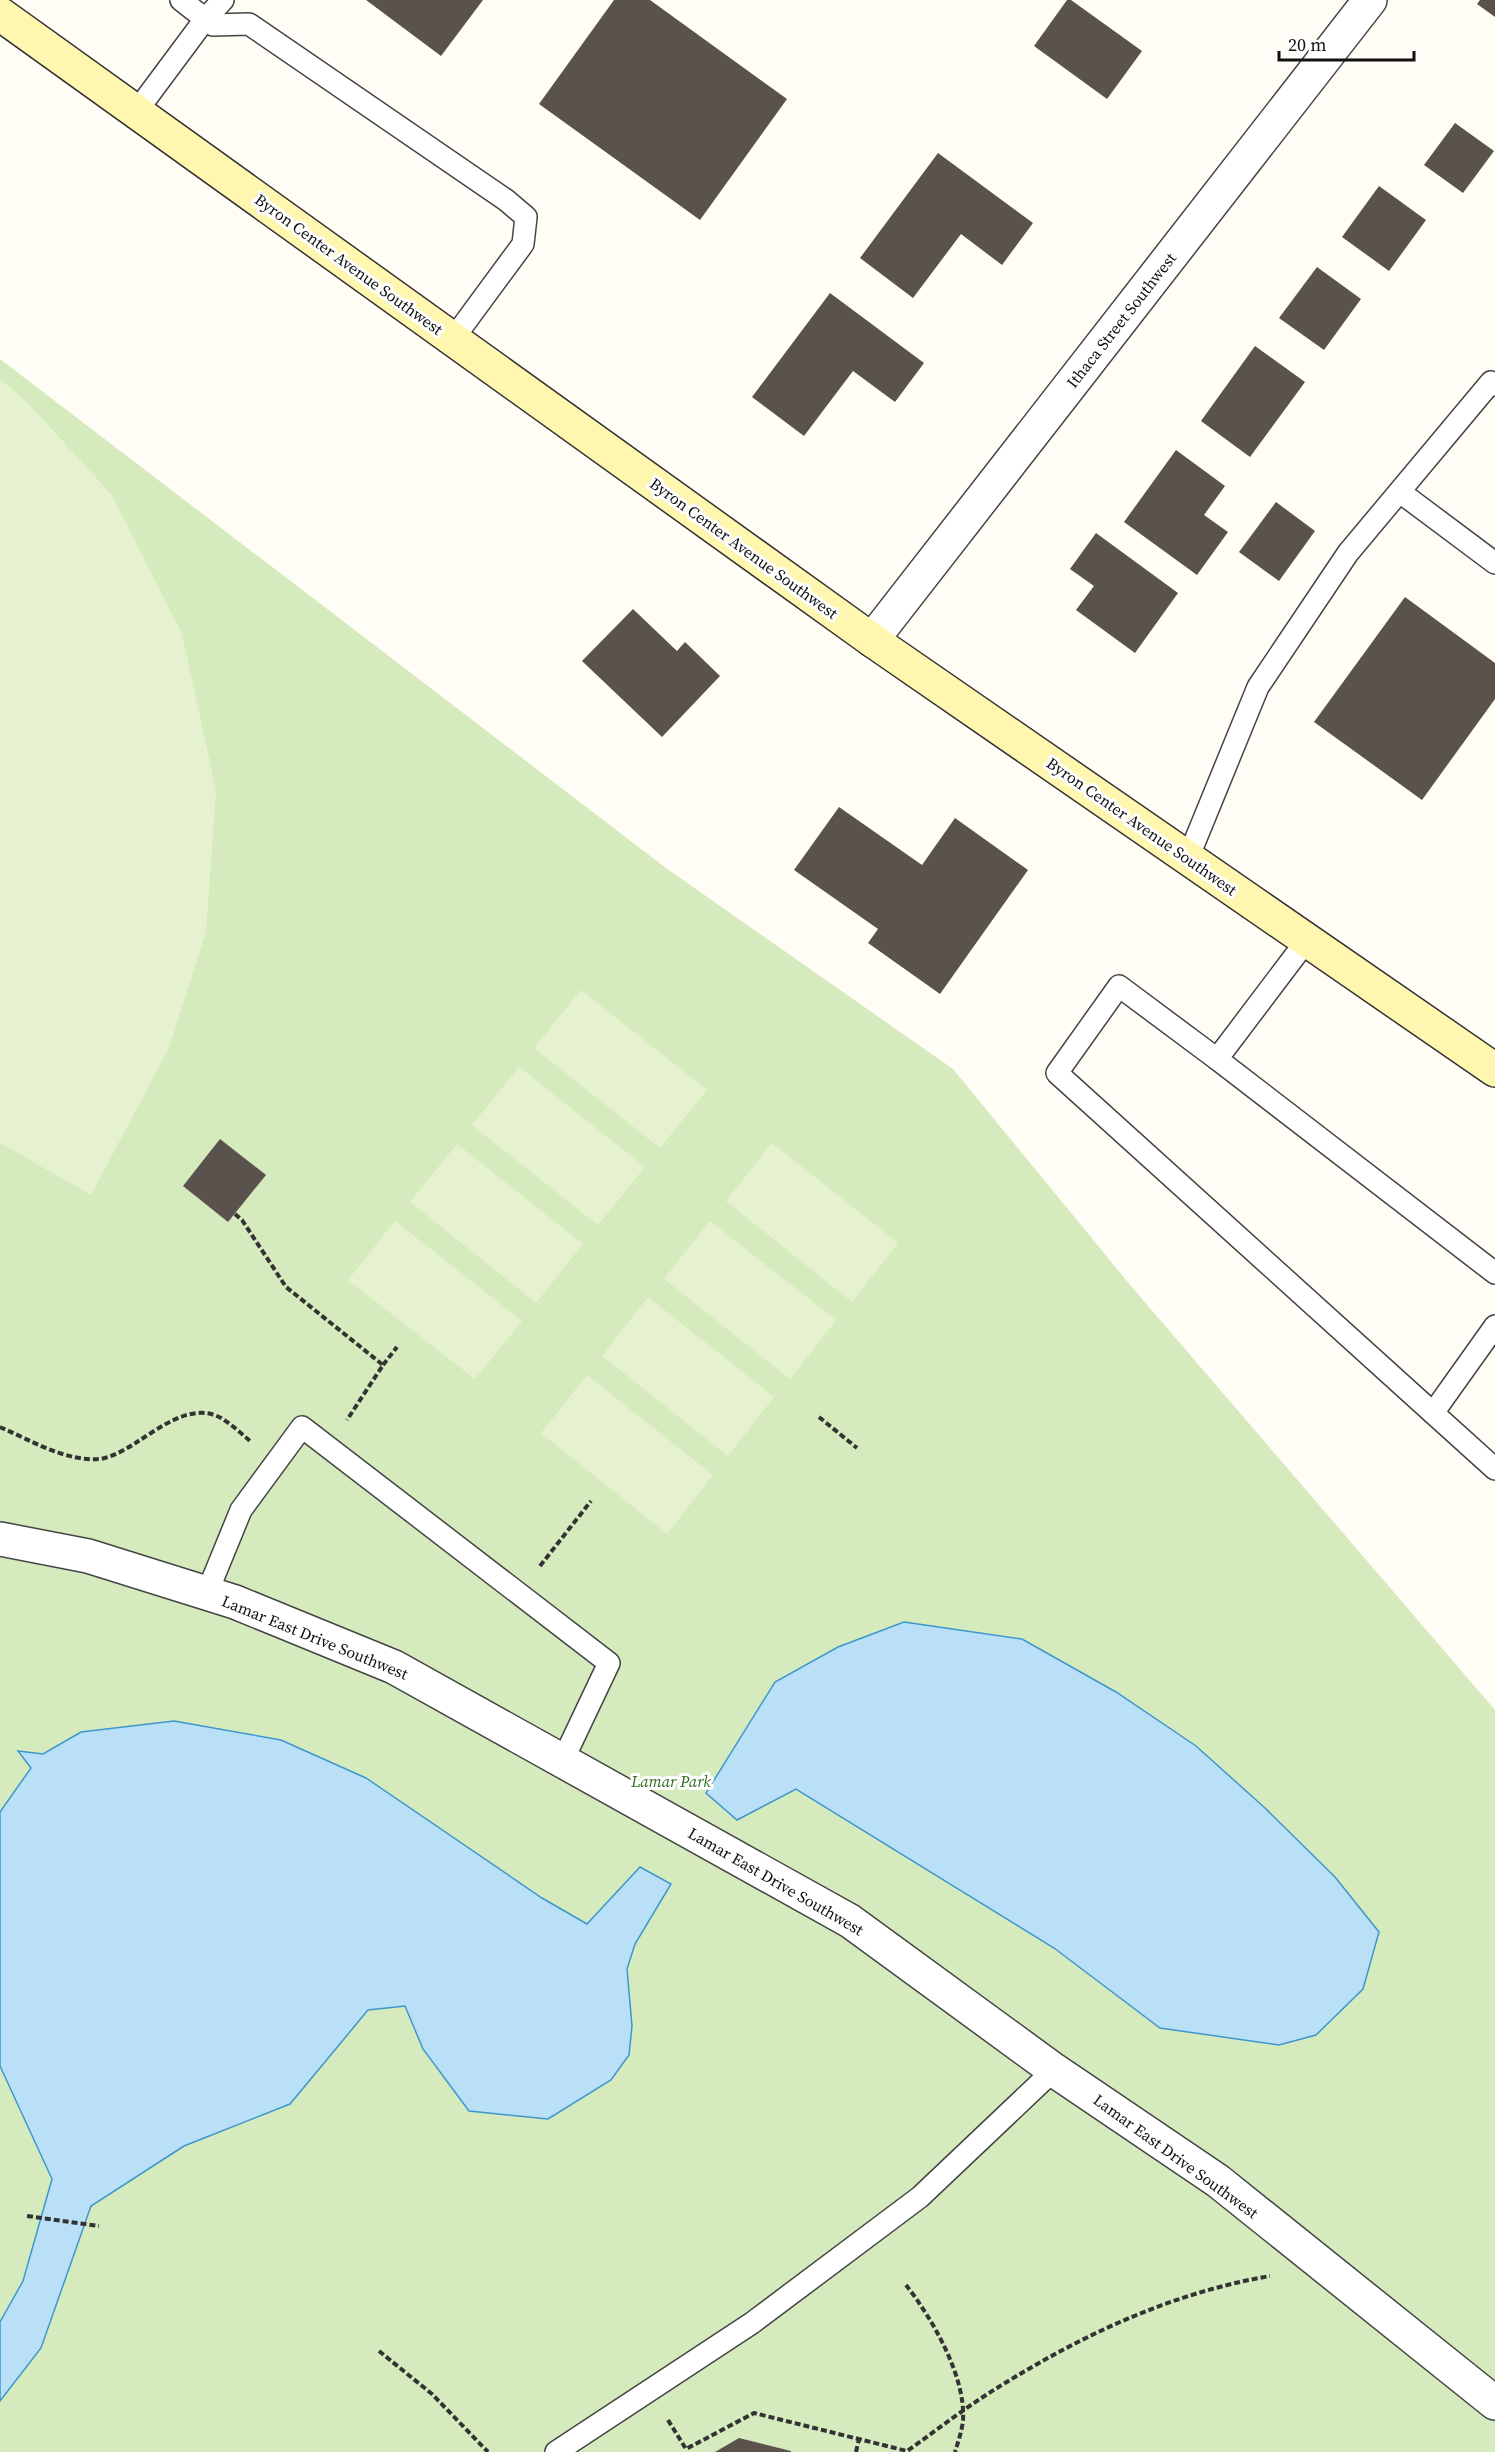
<svg xmlns="http://www.w3.org/2000/svg" width="1495" height="2452" font-family="'Source Serif 4',serif">
<style>
.green{fill:#d5ebbd}
.pitch{fill:#e6f2cf}
.water{fill:#b9e0f7;stroke:#3f96cf;stroke-width:1.5}
.building{fill:#5a524d}
.lines{fill:none;stroke-linecap:round;stroke-linejoin:round}
.lane-casing{stroke:#444;stroke-width:24}
.street-casing{stroke:#444;stroke-width:36}
.secondary-casing{stroke:#333;stroke-width:36}
.path{stroke:#333;stroke-width:4;stroke-dasharray:6 3;stroke-linecap:butt}
.lane{stroke:#fff;stroke-width:21}
.street{stroke:#fff;stroke-width:33}
.secondary{stroke:#fff6b0;stroke-width:33}
.labels{text-anchor:middle;stroke-width:6;stroke-linejoin:round;paint-order:stroke}
.street-label{font-size:16px;fill:#111;stroke:#fff}
.park-label{font-size:16px;font-style:italic;fill:#2f6b1f;stroke:#fff}
</style>
<rect width="100%" height="100%" fill="#fffdf5"/>
<polygon class="green" points="0,359 666,868 953,1069 1131,1286 1495,1710 1495,2452 0,2452"/>
<g class="pitch">
<polygon points="0,379 27,402 112,495 182,634 216,790 206,932 169,1048 91,1195 0,1143"/>
<polygon points="581,990 707,1090 660,1148 534,1048"/>
<polygon points="519,1067 645,1167 598,1225 472,1125"/>
<polygon points="772,1143 898,1243 852,1302 726,1201"/>
<polygon points="457,1144 583,1244 536,1303 410,1202"/>
<polygon points="395,1221 522,1321 475,1379 348,1280"/>
<polygon points="710,1221 836,1320 790,1379 664,1279"/>
<polygon points="648,1297 774,1397 728,1456 602,1356"/>
<polygon points="587,1375 713,1475 667,1534 541,1433"/>
</g>
<g class="water">
<polygon points="904,1622 1022,1639 1116,1692 1196,1746 1265,1808 1335,1877 1379,1932 1363,1989 1316,2035 1279,2045 1160,2028 1054,1948 796,1789 737,1820 706,1793 775,1682 838,1647"/>
<polygon points="174,1721 281,1740 366,1778 542,1898 587,1924 640,1867 671,1884 635,1944 627,1969 632,2026 629,2055 611,2080 548,2119 469,2111 423,2049 405,2006 368,2010 290,2104 184,2146 91,2206 41,2348 0,2401 0,2322 23,2281 52,2179 0,2066 0,1812 31,1768 18,1751 43,1754 81,1732"/>
</g>
<g class="building">
<polygon points="366,0 483,0 441,56"/>
<polygon points="614,0 650,0 787,99 700,220 539,104"/>
<polygon points="1067,0 1071,0 1142,51 1107,99 1034,46"/>
<polygon points="1480,0 1495,0 1495,17 1477,4"/>
<polygon points="1455,123 1494,151 1463,193 1424,165"/>
<polygon points="938,153 1033,223 1002,265 961,234 913,298 860,258"/>
<polygon points="1379,186 1426,220 1389,271 1342,237"/>
<polygon points="1317,267 1361,299 1324,350 1279,318"/>
<polygon points="830,293 924,363 895,402 853,371 804,436 752,397"/>
<polygon points="1255,346 1305,382 1250,457 1201,421"/>
<polygon points="1176,450 1225,486 1204,515 1228,532 1197,575 1124,522"/>
<polygon points="1276,502 1315,531 1279,581 1239,552"/>
<polygon points="1096,533 1178,593 1135,653 1076,610 1094,586 1070,569"/>
<polygon points="1405,597 1495,663 1495,699 1422,800 1314,722"/>
<polygon points="633,609 677,651 685,642 720,676 662,737 582,661"/>
<polygon points="839,807 922,865 955,818 1028,870 940,994 868,943 878,929 794,870"/>
<polygon points="220,1139 266,1175 228,1222 183,1186"/>
<polygon points="739,2438 791,2451 791,2452 715,2452"/>
</g>
<g class="lines">
<g class="lane-casing">
<g id="lane">
<polyline points="181,0 213,25 249,24 506,200 526,217 523,244 453,339"/>
<polyline points="136,112 206,18 223,0"/>
<polyline points="1400,492 1495,563"/>
<polyline points="1188,858 1258,687 1348,553 1491,382 1495,385"/>
<polyline points="1307,940 1217,1059 1495,1273"/>
<polyline points="1217,1059 1119,986 1057,1073 1433,1413"/>
<polyline points="1495,1326 1433,1413 1495,1469"/>
<polyline points="207,1593 241,1510 302,1427 609,1663 563,1760"/>
<polyline points="556,2452 752,2323 920,2197 1054,2070"/>
</g>
</g>
<g class="street-casing">
<g id="street">
<polyline points="872,640 1370,0"/>
<polyline points="0,1539 88,1556 235,1602 394,1667 850,1921 1054,2070 1218,2181 1495,2403"/>
</g>
</g>
<g class="secondary-casing">
<polyline id="secondary" points="0,14 872,640 1495,1070"/>
</g>
<g class="path">
<polyline points="235,1214 242,1220 286,1287 383,1365 347,1420"/>
<polyline points="383,1365 397,1347"/>
<polyline points="819,1417 857,1448"/>
<path d="M 0,1427 C 30,1440 66,1462 100,1459 C 113,1457 126,1449 137,1442 C 161,1427 192,1402 221,1418 C 231,1424 241,1433 250,1441"/>
<polyline points="540,1566 591,1501"/>
<polyline points="27,2216 99,2226"/>
<path d="M 906,2285 C 932,2318 966,2377 963,2420 C 962,2431 958,2442 955,2452"/>
<polyline points="379,2351 432,2394 488,2452"/>
<path d="M 668,2420 L 686,2449 L 754,2413 L 907,2451 C 937,2430 966,2407 997,2388 C 1082,2335 1171,2293 1270,2276"/>
<polyline points="856,2452 859,2439"/>
</g>
<use href="#lane" class="lane"/>
<use href="#street" class="street"/>
<use href="#secondary" class="secondary"/>
</g>
<g class="labels">
<g class="street-label">
<text transform="translate(349 264) rotate(36)" y="6">Byron Center Avenue Southwest</text>
<text transform="translate(1121 320) rotate(-52)" y="6">Ithaca Street Southwest</text>
<text transform="translate(744 548) rotate(36)" y="6">Byron Center Avenue Southwest</text>
<text transform="translate(1142 826) rotate(35)" y="6">Byron Center Avenue Southwest</text>
<text transform="translate(315 1637) rotate(22)" y="6">Lamar East Drive Southwest</text>
<text transform="translate(776 1881) rotate(30)" y="6">Lamar East Drive Southwest</text>
<text transform="translate(1176 2156) rotate(36)" y="6">Lamar East Drive Southwest</text>
</g>
<g class="park-label">
<text x="671" y="1787">Lamar Park</text>
</g>
</g>
<path d="M1279 51v9h135v-9" fill="none" stroke="#111111" stroke-width="3"/>
<text x="1288" y="51" font-size="18" fill="#111111" stroke="#ffffff" stroke-width="4.5" paint-order="stroke">20 m</text>
</svg>
